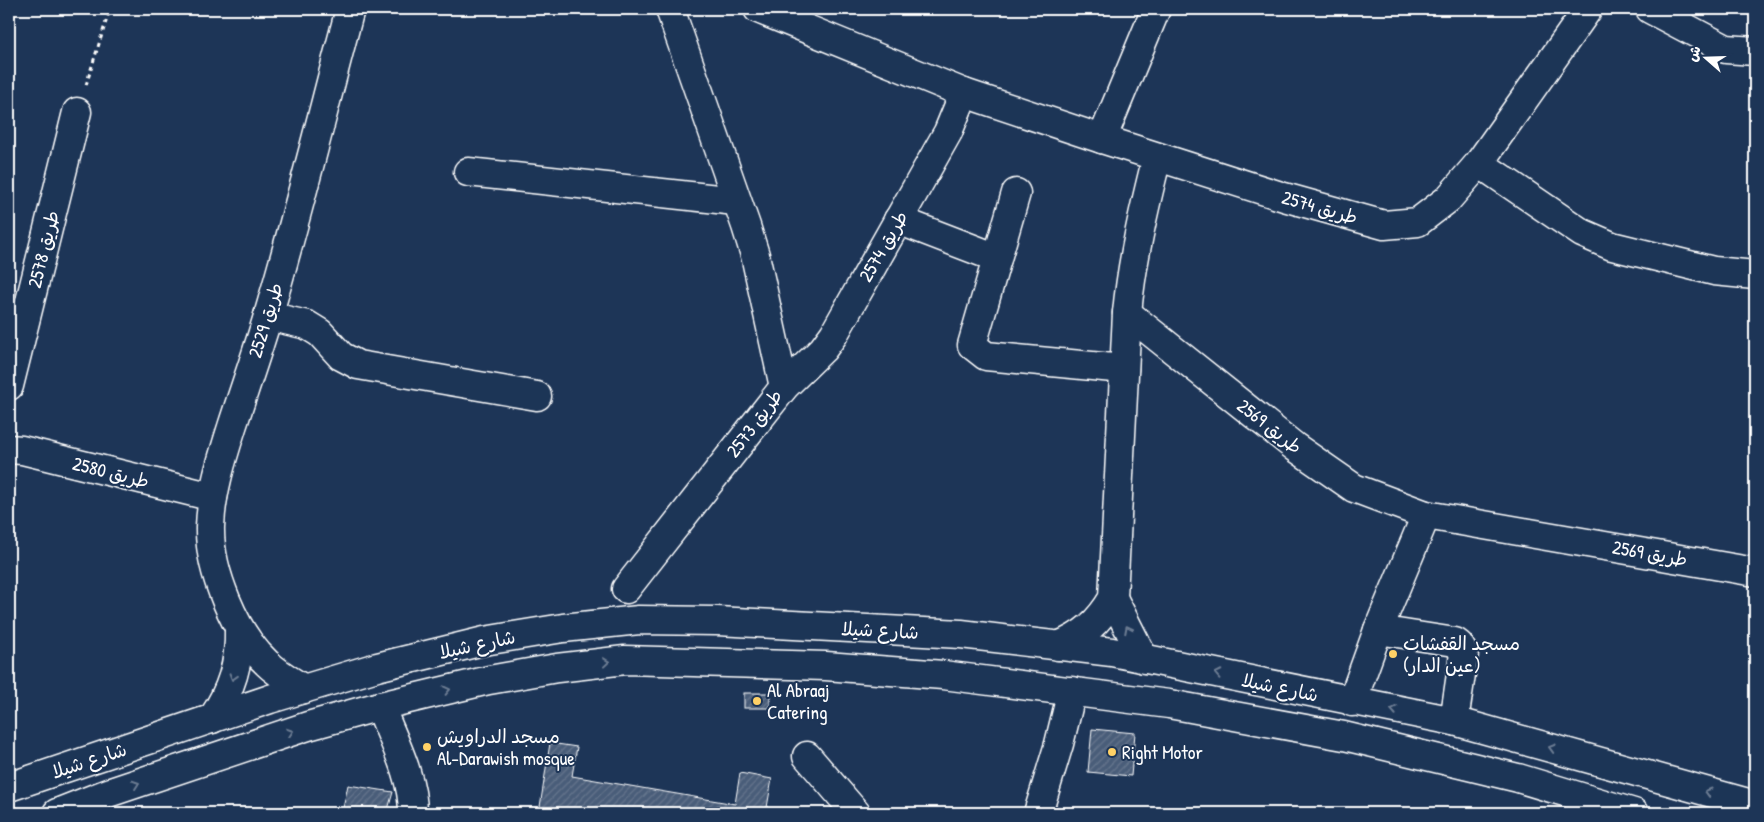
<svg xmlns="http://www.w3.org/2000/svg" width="1764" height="822" font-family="'Patrick Hand','Playpen Sans Arabic',sans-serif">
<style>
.building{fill:url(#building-hatch);stroke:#fff}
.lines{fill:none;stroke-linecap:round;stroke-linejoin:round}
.minor-casing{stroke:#fff;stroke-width:31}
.major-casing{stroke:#fff;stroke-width:31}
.path{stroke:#fff;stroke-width:3;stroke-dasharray:4 4;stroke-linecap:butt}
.minor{stroke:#1d3557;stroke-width:28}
.major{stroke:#1d3557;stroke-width:28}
.oneway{stroke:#6c7c92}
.poi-dot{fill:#ffd166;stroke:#1d3557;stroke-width:2}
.labels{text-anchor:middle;stroke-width:4;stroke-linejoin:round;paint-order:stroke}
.street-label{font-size:19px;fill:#fff;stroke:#1d3557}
.poi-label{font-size:19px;fill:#fff;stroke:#1d3557;text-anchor:start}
</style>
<defs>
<pattern id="building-hatch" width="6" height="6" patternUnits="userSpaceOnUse" patternTransform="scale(1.25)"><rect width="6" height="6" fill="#4a5d79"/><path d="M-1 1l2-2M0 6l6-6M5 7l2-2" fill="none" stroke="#65758d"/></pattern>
</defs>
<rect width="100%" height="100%" fill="#1d3557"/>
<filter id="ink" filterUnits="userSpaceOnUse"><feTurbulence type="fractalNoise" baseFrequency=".02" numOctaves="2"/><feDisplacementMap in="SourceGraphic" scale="10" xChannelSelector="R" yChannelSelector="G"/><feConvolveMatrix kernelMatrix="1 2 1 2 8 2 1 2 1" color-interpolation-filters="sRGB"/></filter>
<g filter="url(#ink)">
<g class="building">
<rect x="744" y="693" width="26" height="15"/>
<polygon points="1092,729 1135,733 1131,776 1088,772"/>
<polygon points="550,743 577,747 572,776 735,804 740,773 772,779 766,813 539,813"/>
<polygon points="348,785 393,792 387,813 342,813"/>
</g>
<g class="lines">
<g class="minor-casing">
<g id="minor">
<polyline points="670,9 746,226 755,255 784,387"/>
<polyline points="758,9 964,93 1102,139 1284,197 1384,225 1418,222 1448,199 1479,163 1588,9"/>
<polyline points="1650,9 1726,49 1755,51"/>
<polyline points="1102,139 1156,9"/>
<polyline points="1479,163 1582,233 1612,246 1714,271 1755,275"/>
<polyline points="468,172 736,201"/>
<polyline points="1016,193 972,345 986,356 1124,369"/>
<polyline points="898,220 997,258"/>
<polyline points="1127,313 1295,447 1354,488 1426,515 1755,572"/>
<polyline points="268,316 307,325 320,333 341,356 358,365 537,396"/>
<polyline points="9,386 77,112"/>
<polyline points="9,449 22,450 213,497"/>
<polyline points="626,589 784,387 823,349 834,334 948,132 964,93"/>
<polyline points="1113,598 1144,659"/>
<polyline points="1378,630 1455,642 1459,645 1464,654 1454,721"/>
<path d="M 1058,646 C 1083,636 1099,622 1113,598 L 1127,313 C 1132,260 1144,209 1157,157"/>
<path d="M 304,689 C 291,681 278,674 267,663 C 235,634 209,570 210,527 C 211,493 222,459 232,427 C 244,390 257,353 268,316 C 298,214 323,111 350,9"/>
<polyline points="1352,702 1378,630 1426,515"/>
<path d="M 380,706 C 393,740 413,776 413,813"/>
<path d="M 212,719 C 231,691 240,663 239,629"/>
<polyline points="807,756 856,813"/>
<polyline points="1038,813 1059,744 1072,691"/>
</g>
</g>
<g class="major-casing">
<g id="major">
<polyline points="9,787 270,699 377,667 484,641 563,628 639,620 717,621 961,634 1112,652 1454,721 1755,805"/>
<polyline points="57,813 108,793 308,726 380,706 489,680 557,668 625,660 826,666 943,675 1169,704 1344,736 1518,778 1634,813"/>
</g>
</g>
<polyline class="path" points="86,85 110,9"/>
<use href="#minor" class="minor"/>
<use href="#major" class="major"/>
</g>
<defs><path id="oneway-chevron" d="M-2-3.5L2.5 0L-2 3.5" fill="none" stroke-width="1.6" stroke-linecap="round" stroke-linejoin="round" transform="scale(1.25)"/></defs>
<g class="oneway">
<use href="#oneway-chevron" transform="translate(1128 629) rotate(-117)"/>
<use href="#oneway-chevron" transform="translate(606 662) rotate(-6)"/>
<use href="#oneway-chevron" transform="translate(1218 674) rotate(-168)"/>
<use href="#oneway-chevron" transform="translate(233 677) rotate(107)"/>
<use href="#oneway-chevron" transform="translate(447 690) rotate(-13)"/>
<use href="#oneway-chevron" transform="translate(1394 710) rotate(-169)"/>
<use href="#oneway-chevron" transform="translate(290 732) rotate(-19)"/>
<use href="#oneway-chevron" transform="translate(1552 748) rotate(-164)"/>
<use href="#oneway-chevron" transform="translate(136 784) rotate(-19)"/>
<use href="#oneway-chevron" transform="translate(1708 792) rotate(-164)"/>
</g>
</g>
<g class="poi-dot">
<circle cx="1393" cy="654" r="5"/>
<circle cx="757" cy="701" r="5"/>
<circle cx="427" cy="747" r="5"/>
<circle cx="1112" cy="752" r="5"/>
</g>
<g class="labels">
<g class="street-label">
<text transform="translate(1320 207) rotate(16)" y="7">طريق 2574</text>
<text transform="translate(883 246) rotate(-60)" y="7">طريق 2574</text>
<text transform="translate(43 249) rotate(-76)" y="7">طريق 2578</text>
<text transform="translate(265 320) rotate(-73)" y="7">طريق 2529</text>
<text transform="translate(754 423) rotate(-53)" y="7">طريق 2573</text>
<text transform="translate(1270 426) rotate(38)" y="7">طريق 2569</text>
<text transform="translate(111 472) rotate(14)" y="7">طريق 2580</text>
<text transform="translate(1650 553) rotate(10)" y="7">طريق 2569</text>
<text transform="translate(880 630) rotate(3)" y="7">شارع شيلا</text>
<text transform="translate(477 644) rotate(-12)" y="7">شارع شيلا</text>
<text transform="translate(1280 687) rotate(12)" y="7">شارع شيلا</text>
<text transform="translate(89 760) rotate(-18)" y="7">شارع شيلا</text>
</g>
<g class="poi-label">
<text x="1403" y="650">مسجد القفشات<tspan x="1403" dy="22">(عين الدار)</tspan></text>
<text x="767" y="697">Al Abraaj<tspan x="767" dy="22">Catering</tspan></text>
<text x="437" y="743">مسجد الدراويش<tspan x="437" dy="22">Al-Darawish mosque</tspan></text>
<text x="1122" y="759">Right Motor</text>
</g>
</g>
<rect width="1764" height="822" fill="none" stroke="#1d3557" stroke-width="30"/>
<rect x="15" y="15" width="1734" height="792" fill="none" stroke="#fff" stroke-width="2" filter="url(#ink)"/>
<g transform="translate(1706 58) rotate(290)" stroke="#1d3557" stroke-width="4" paint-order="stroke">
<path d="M0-4L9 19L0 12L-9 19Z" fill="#ffffff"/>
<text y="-8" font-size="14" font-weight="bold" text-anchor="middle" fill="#ffffff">ش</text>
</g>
</svg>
